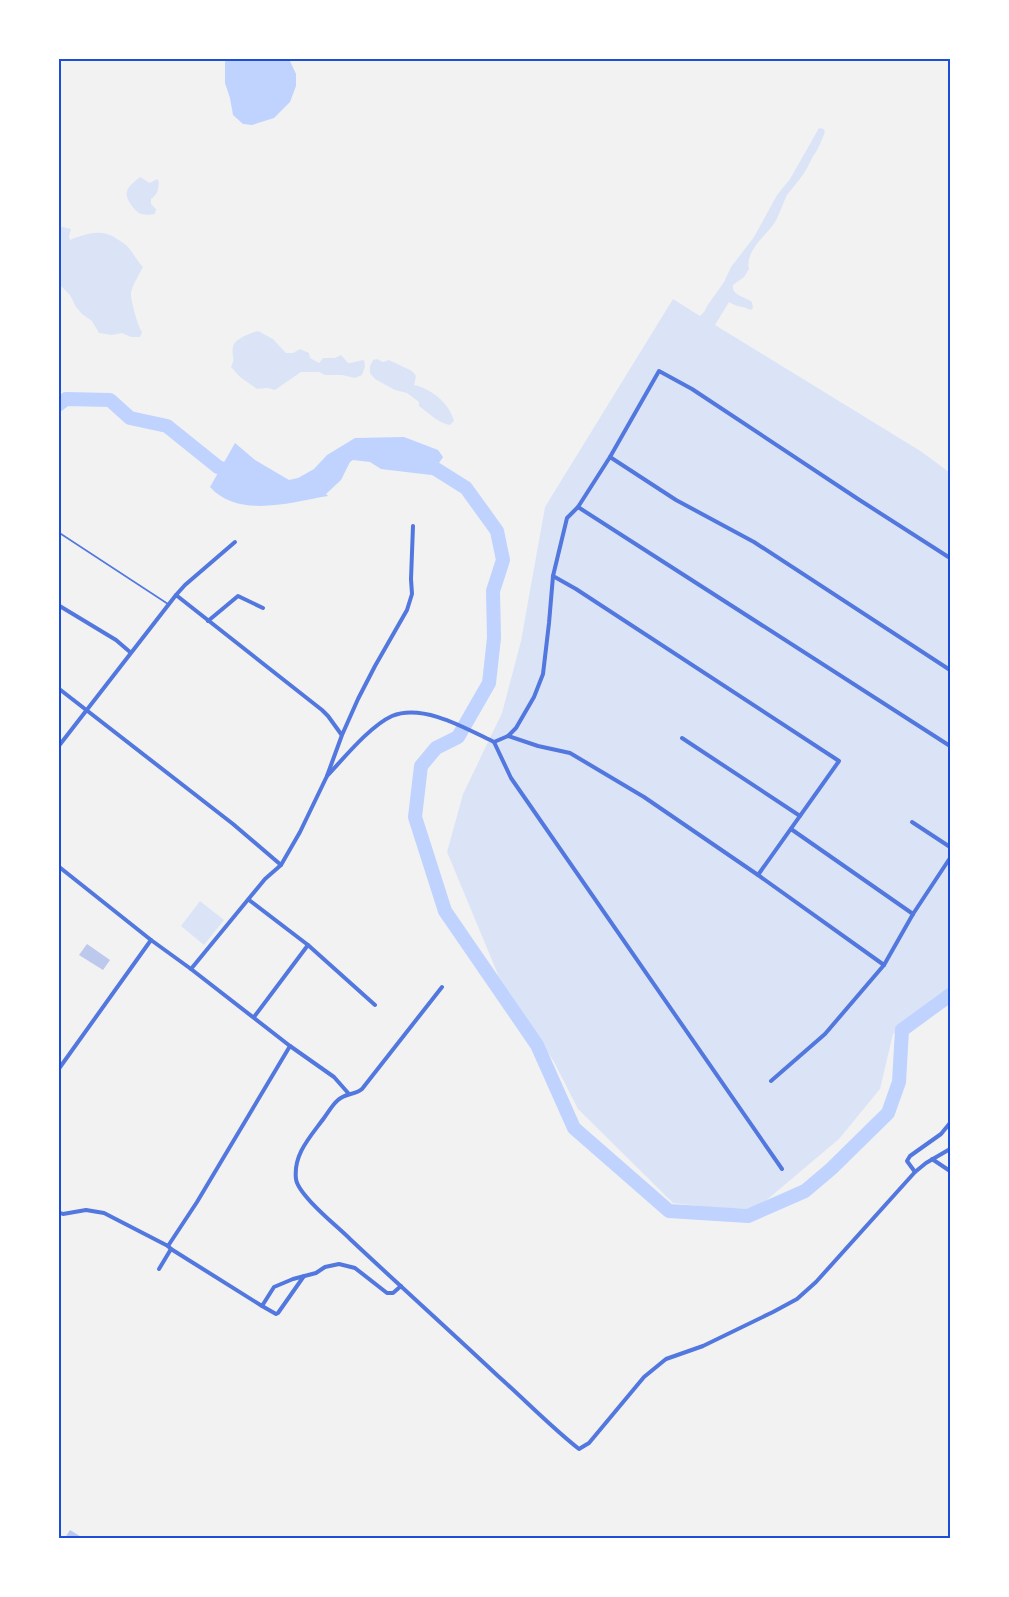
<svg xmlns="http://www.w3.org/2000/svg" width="1009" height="1597" font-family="Inter,sans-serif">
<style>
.green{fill:#dbe4f7}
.water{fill:#bfd3fe}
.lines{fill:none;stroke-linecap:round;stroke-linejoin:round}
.river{stroke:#bfd3fe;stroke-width:14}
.building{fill:#bdc9ec}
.service{stroke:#5277de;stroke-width:1.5}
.minor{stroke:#5277de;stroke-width:4}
.neatline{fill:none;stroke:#1d4ed8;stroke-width:2}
</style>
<rect width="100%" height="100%" fill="#f2f2f2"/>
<g class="green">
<path d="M 819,128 L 824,129 L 825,132 C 823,137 817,153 813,156 C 809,164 805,173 799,180 C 795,185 791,190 787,195 C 783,203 778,219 773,225 C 764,237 745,252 749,269 L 744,277 L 733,285 C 732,296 744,296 752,302 L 753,308 L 751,310 C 743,306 736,307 729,302 L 715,325 L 922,452 L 950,473 L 950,992 L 893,1034 L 880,1089 L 839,1139 L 756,1209 L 716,1208 L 673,1203 L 578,1109 L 554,1062 L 499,977 L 447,852 L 463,794 L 502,713 L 521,641 L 545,507 L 673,299 L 700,316 L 704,312 L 707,306 L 724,282 L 731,267 L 754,237 L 777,195 L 790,179 Z"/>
<path d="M 140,177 L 150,183 L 157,179 L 159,182 C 158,190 158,194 151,199 L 151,204 L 156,209 L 155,214 C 151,215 145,215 141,214 C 135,212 124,197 127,191 C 129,185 136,181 140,177 Z"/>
<path d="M 59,226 L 71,229 L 69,236 L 70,240 C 86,234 102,228 117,239 C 121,241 125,244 128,247 C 134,254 137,261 143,267 C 139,275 132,285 131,294 C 131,301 138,327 142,332 L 140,337 L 131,337 L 122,333 L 112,335 L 99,333 L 92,321 L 82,314 L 76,307 L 70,295 L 59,284 Z"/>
<path d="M 258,331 L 273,339 L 286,353 L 293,353 L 300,349 L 309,353 L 310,358 L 319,363 L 323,358 L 335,358 L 341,355 L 348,363 C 355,363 359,360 364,360 L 365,366 L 362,375 L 355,378 L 342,375 L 325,375 L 319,372 L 301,372 L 275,390 L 268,388 L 257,389 L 240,377 L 231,367 C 236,358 231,355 233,347 C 234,339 251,333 258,331 Z"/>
<path d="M 377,359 L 383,362 L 389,360 L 412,371 L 416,376 L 414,385 C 432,389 449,403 454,421 L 450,425 C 438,423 429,413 419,406 L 419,402 L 407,393 L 395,390 L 375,379 L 370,373 L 370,366 L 373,360 Z"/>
<polygon points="200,901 224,920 204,945 181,926"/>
</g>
<g class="water">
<polygon points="226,59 289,59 296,74 296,86 290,102 274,118 252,125 243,124 233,115 230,98 225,83 225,63"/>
<path d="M 404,437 L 438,450 L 443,457 L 431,475 L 381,469 L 370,462 L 353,460 L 350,462 L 341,480 L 326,494 L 328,496 C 291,502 239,519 210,487 L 235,443 L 255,460 L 289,480 L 298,478 L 314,469 L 327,455 L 355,438 Z"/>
</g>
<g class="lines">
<g class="river">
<polyline points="58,405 66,399 110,400 130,418 167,426 218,467 238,474"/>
<polyline points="420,459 466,488 497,531 503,560 493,591 494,638 489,683 458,737 436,748 421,766 415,817 445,911 537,1045 574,1128 669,1211 748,1216 805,1191 831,1169 888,1113 899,1082 902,1030 950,995"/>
</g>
</g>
<g class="building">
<polygon points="87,944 110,960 103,970 79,955"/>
<polygon points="70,1530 83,1538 65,1538"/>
</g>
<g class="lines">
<polyline class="service" points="58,532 168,604"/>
<g class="minor">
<polyline points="610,457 676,500 754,542 950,670"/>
<polyline points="578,507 950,746"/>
<polyline points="553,576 576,589 839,761 758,875"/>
<polyline points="176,595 185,585 235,542"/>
<polyline points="58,605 116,640 130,652"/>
<polyline points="208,621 238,596 263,608"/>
<polyline points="58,688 233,824 281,865"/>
<polyline points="508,736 538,746 570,753 644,797 758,875 884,965"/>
<polyline points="682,738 800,816"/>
<polyline points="494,742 511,778 782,1169"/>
<polyline points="58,747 176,595 322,710 328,716 341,734"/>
<path d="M 327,776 C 344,758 370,726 392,716 C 423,703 467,729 494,742 L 508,736 L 516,728 L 534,697 L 543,674 L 549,623 L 553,576 L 567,518 L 578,507 L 610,457 L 659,371 L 692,389 L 858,499 L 950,558"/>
<polyline points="912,822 950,847"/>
<polyline points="791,829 913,914"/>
<polyline points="58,866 151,940 191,969 290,1046 334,1077 349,1094"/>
<polyline points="249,900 308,945 375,1005"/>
<polyline points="191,969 265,879 281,865 300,832 327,776 342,735 358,699 375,666 407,610 412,594 411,579 413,526"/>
<path d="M 442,987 L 362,1089 C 355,1095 345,1093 338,1100 C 332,1105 328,1113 324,1118 C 311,1136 293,1154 296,1179 C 298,1195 337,1226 350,1239 C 399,1285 449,1330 498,1376 C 525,1400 551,1427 579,1449 L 589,1443 L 644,1377 L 666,1359 L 703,1346 L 773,1312 L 797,1299 L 816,1282 L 915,1172 L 926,1163 L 950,1149"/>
<polyline points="254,1017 308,945"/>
<polyline points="58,1070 151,940"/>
<polyline points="771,1081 825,1034 884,965 913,914 950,858"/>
<polyline points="932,1159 950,1171"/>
<polyline points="915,1172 907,1161 910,1156 941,1134 950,1123"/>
<polyline points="58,1212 63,1214 86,1210 104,1213 168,1246 171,1249 262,1306 274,1287 293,1279 316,1273 325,1267 339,1264 355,1268 387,1293 393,1293 401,1286"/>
<polyline points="168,1246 197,1202 290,1046"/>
<polyline points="159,1269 171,1249"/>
<polyline points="262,1306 276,1314 278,1313 304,1276"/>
</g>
</g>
<rect width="1009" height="1597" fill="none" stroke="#ffffff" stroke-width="120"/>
<rect x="60" y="60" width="889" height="1477" class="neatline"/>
</svg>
